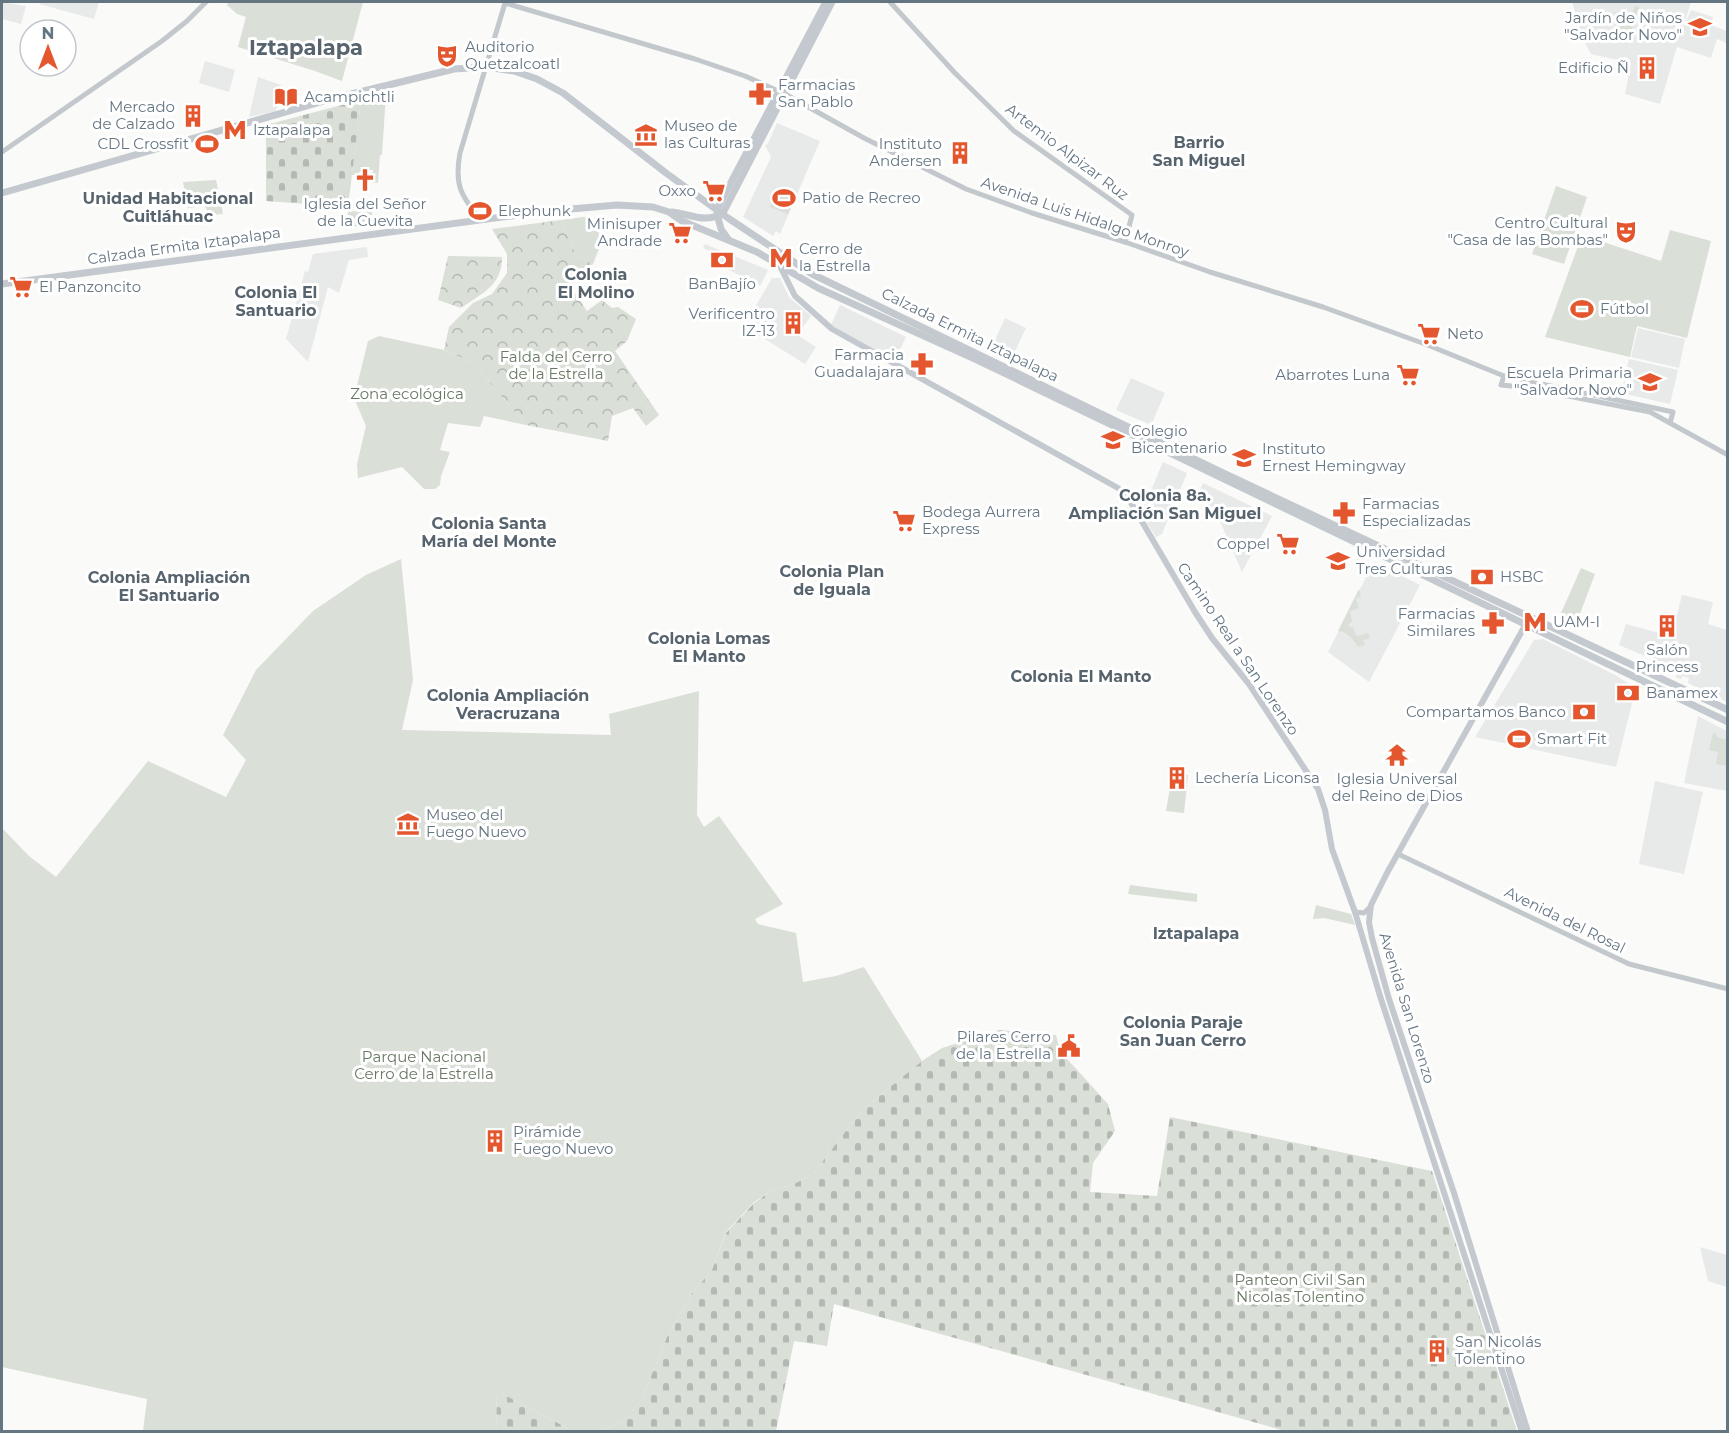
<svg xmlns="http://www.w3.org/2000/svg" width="1729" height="1433" font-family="Montserrat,sans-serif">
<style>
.built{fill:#e8e9e9}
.green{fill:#dadfd7}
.forest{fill:url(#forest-crowns)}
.cemetery{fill:url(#cemetery-stones)}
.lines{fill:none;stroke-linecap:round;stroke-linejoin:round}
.tertiary{stroke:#c3c8cc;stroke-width:5}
.secondary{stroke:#c3c9ce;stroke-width:6}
.primary{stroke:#c3c9ce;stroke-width:7}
.labels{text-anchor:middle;stroke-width:6;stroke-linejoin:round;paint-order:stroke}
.poi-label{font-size:15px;fill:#657683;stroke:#fff;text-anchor:start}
.street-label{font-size:15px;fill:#657683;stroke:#fff}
.park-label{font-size:15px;fill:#687a64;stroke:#fff}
.neighbourhood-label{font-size:16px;font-weight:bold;fill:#57646e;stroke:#fff}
.district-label{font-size:21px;font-weight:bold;fill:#57646e;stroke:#fff}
</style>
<defs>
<pattern id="forest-crowns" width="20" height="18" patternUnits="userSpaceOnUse" patternTransform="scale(1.5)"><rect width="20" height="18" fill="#dadfd7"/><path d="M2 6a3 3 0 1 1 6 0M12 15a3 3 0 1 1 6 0" fill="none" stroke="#b4b9b4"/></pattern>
<pattern id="cemetery-stones" width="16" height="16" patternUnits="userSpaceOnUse" patternTransform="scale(1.5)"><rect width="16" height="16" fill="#dadfd7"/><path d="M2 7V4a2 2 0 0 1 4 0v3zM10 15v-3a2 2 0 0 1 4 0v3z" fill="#b4b9b4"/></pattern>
</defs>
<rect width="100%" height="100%" fill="#fafaf8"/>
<g class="built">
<polygon points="2,2 26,6 21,24 2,19"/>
<polygon points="40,2 99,2 94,19 39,4"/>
<polygon points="1572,2 1691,2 1683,28 1691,10 1713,17 1711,25 1727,31 1727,43 1717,39 1711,58 1677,47 1660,104 1625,94 1631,63 1591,54 1583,39"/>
<polygon points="205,61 235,70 229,92 199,83"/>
<polygon points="258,77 281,85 276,111 249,117"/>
<polygon points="777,123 820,141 780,234 776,231 773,236 743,217 771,157 765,145 767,145"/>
<polygon points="705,244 768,270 760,286 710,260 713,253 703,248"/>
<polygon points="367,247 368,257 349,260 339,293 328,287 308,362 286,339 305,271 308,272 313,254"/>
<polygon points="772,278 780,278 789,297 811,316 797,335 816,347 805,364 744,326"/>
<polygon points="840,305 906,337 894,362 831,325"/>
<polygon points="1005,318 1026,328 1011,360 990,351"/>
<polygon points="1638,328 1685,339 1679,368 1631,357"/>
<polygon points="1629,359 1678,370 1670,404 1621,393"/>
<polygon points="1131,378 1165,393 1151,425 1116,410"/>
<polygon points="1163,462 1187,473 1162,534 1156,537 1141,514"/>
<polygon points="1203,483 1272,516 1242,572 1219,519 1217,510 1195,500"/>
<polygon points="1374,562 1420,585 1369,682 1328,652"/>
<polygon points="1682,595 1713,602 1708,624 1727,630 1727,702 1688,683 1689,678 1682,676 1681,679 1676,678 1676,673 1652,665 1655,650 1649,648 1647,657 1619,645 1626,624 1659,633 1664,612 1677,615"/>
<polygon points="1543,639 1615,675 1636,688 1616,767 1475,737 1534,640"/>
<polygon points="1698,716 1727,731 1727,791 1684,783"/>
<polygon points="1655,781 1703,792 1684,874 1639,864"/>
<polygon points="1700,1247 1727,1255 1727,1287 1708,1281"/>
</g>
<g class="green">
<polygon points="228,2 363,2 342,81 315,71 238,47 246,17 237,14 227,5"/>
<polygon points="1635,6 1639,7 1629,38 1615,33 1620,17 1614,14 1615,12 1631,17"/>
<polygon points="386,93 382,155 380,155 378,183 372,182 373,170 367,170 366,172 359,172 358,175 352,175 352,172 361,100"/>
<polygon points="216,180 223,214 209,215 205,206 188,208 183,182"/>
<polygon points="1556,186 1587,197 1564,264 1532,254"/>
<polygon points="779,187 796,194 788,214 770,207"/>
<polygon points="348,211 372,212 372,215 366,224 346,229"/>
<polygon points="591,216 602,241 593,264 576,255 561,220"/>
<polygon points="1670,230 1711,241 1687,338 1637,326 1630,357 1545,337 1582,235 1661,261"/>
<polygon points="379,336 444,350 472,362 526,425 484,416 480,427 448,423 440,450 450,452 441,476 440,485 435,489 424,489 402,467 358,478 357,464 366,426 354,398 368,341"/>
<polygon points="401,559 413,680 402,730 611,735 609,714 699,691 697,815 704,827 719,816 783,904 755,919 758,924 796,933 803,982 836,976 864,967 922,1061 862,1110 813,1174 796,1183 771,1191 754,1202 726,1232 712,1270 691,1295 667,1337 641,1401 622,1422 602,1431 571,1430 497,1391 496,1431 143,1431 147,1399 2,1367 2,828 29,856 56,877 148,761 226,797 246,760 223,735 256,670 313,611 366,575"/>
<polygon points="1581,568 1595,574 1578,619 1580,620 1578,624 1575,623 1574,627 1570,625 1573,619 1561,613"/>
<path d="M 1359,589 L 1361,596 L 1356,599 L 1359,608 L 1350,611 L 1352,622 L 1348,624 L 1350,628 L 1353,627 L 1356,635 L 1358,636 L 1368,633 L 1370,638 L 1363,640 L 1365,645 L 1358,647 C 1354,640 1347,631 1338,631 Z"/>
<polygon points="1713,733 1716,734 1717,737 1727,740 1727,766 1716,764 1718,752 1709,750"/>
<polygon points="1182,774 1188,775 1184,813 1166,811 1171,782 1181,784"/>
<polygon points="1130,885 1197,894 1197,902 1128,894"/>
<polygon points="1316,905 1351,914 1355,925 1324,918 1313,919"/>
</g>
<g class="forest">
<polygon points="561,220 576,255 593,264 570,286 587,311 602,300 612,308 618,307 636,319 627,341 615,351 659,415 646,426 633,408 612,416 608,441 526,425 472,362 444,350 449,327 473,303 492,294 507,273 507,254 492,229"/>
<path d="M 448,256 L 502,257 C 502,286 482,293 461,308 L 438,300 Z"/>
</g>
<g class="cemetery">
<polygon points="361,100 348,207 266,201 266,125"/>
<polygon points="999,1030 1056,1035 1060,1051 1108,1104 1115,1131 1093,1163 1090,1192 1157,1196 1170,1117 1432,1171 1517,1431 1285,1431 834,1304 827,1346 794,1341 776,1431 602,1431 622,1422 641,1401 667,1337 691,1295 712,1270 726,1233 754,1203 771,1191 796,1183 813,1174 862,1110 922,1061 942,1048"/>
<polygon points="497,1391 571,1430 580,1431 496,1431"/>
</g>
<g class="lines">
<g class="tertiary">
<polyline points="890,2 955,73 1014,131 1132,215 1125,242"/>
<polyline points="2,152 162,41 187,21 206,2"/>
<path d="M 480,220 C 461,195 454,185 460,153 L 505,3 L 695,59 L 745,76 L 785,94 L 864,138 L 966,189 L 1032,213 L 1125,242 L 1210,272 L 1323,307 L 1425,344 L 1504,376 L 1673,412 L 1670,423"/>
<polyline points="1504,376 1501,385 1522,387 1650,412 1728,455"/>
<polyline points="1398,854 1629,964 1728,989"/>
<polyline points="1355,912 1364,913 1371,906"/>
</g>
<g class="secondary">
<polyline points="780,266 795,296 832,329 1118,488 1127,496 1195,612 1212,638 1249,684 1318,789 1325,810 1332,849 1355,912 1380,996 1522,1432"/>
<polyline points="1527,622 1387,873 1371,905 1369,922 1372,938 1389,999 1454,1193 1528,1432"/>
</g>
<g class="primary">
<polyline points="2,193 331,99 454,69 486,67 514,71 537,79 563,93 666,173 728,218 812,274 1221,472 1728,710"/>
<polyline points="717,209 826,2"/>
<path d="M 672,212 C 690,214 705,224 723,213 L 832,2"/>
<polyline points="717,214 721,229 728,239"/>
<polyline points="2,284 548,211 617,205 653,207 669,212 682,221 757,252 818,288 975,359 1728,722"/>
</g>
</g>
<defs>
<g id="school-bare" transform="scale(1.8)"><path d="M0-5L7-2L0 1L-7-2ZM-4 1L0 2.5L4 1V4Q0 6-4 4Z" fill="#e4572e" stroke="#fff" stroke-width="2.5" paint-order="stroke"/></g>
<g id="theatre-bare" transform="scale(1.8)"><path d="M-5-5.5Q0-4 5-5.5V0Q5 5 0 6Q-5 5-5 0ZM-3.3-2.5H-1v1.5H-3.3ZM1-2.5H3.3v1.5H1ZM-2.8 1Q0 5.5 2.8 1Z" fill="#e4572e" stroke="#fff" stroke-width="2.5" paint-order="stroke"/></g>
<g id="building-bare" transform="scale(1.8)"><path d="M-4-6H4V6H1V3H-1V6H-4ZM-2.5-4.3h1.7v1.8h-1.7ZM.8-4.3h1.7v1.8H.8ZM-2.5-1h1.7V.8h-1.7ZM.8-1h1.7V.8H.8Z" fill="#e4572e" stroke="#fff" stroke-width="2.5" paint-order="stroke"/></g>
<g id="pharmacy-bare" transform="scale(1.8)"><path d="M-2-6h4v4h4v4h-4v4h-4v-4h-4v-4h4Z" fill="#e4572e" stroke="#fff" stroke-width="2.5" paint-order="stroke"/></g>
<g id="library-bare" transform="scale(1.8)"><path d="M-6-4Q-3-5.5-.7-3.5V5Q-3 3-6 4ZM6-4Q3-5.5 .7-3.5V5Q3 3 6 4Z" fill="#e4572e" stroke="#fff" stroke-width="2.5" paint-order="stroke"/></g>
<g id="metro-bare" transform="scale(1.8)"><path d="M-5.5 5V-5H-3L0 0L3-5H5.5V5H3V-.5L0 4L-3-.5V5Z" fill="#e4572e" stroke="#fff" stroke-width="2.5" paint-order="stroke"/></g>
<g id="museum-bare" transform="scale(1.8)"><path d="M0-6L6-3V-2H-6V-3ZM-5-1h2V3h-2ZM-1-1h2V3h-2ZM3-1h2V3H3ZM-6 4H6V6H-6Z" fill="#e4572e" stroke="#fff" stroke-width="2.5" paint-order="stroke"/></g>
<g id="stadium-bare" transform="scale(1.8)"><path d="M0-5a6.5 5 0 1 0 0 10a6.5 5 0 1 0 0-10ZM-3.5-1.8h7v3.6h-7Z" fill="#e4572e" stroke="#fff" stroke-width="2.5" paint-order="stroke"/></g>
<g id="church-bare" transform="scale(1.8)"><path d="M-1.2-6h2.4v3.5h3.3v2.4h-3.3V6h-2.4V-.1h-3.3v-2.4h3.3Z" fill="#e4572e" stroke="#fff" stroke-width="2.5" paint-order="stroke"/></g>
<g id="supermarket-bare" transform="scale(1.8)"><path d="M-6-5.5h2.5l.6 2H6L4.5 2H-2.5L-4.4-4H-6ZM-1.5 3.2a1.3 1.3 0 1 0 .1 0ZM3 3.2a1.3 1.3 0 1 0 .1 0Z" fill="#e4572e" stroke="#fff" stroke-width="2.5" paint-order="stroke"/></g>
<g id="bank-bare" transform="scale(1.8)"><path d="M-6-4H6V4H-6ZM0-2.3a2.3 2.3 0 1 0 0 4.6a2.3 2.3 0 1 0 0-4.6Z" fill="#e4572e" stroke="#fff" stroke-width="2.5" paint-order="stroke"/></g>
<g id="university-bare" transform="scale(1.8)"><path d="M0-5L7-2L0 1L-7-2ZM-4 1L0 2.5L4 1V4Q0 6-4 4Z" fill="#e4572e" stroke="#fff" stroke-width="2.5" paint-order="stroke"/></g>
<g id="temple-bare" transform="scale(1.8)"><path d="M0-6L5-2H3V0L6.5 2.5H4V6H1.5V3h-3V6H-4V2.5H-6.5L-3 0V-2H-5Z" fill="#e4572e" stroke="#fff" stroke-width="2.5" paint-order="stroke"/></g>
<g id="civic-bare" transform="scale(1.8)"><path d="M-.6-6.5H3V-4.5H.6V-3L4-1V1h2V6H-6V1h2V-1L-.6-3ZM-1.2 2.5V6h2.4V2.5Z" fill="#e4572e" stroke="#fff" stroke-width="2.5" paint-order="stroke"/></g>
</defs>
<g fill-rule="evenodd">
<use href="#school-bare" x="1700" y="27"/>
<use href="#theatre-bare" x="447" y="56"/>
<use href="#building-bare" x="1647" y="68"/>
<use href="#pharmacy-bare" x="760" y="94"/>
<use href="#library-bare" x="286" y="97"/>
<use href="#building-bare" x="193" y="116"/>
<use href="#metro-bare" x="235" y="130"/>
<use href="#museum-bare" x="646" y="135"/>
<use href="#stadium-bare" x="207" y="144"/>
<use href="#building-bare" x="960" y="153"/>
<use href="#church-bare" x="365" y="180"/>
<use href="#supermarket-bare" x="714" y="191"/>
<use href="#stadium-bare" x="784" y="198"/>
<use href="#stadium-bare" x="480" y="211"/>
<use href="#theatre-bare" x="1626" y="232"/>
<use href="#supermarket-bare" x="680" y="233"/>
<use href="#metro-bare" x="781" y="258"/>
<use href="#bank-bare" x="722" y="260"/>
<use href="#supermarket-bare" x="21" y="287"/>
<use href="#stadium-bare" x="1582" y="309"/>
<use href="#building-bare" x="793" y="323"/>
<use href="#supermarket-bare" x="1429" y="334"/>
<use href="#pharmacy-bare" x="922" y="364"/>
<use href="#supermarket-bare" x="1408" y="375"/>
<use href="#school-bare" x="1650" y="382"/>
<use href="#school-bare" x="1113" y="440"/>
<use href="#school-bare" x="1244" y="458"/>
<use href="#pharmacy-bare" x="1344" y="513"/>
<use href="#supermarket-bare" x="904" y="521"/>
<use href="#supermarket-bare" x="1288" y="544"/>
<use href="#university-bare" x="1338" y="561"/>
<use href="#bank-bare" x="1482" y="577"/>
<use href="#metro-bare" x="1535" y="622"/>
<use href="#pharmacy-bare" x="1493" y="623"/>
<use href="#building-bare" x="1667" y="626"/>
<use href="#bank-bare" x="1628" y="693"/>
<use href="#bank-bare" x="1584" y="712"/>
<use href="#stadium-bare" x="1519" y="739"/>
<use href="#temple-bare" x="1397" y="755"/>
<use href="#building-bare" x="1177" y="778"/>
<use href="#museum-bare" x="408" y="824"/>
<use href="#civic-bare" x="1069" y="1046"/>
<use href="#building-bare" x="495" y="1141"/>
<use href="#building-bare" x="1437" y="1351"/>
</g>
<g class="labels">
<g class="poi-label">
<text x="1682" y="23" text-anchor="end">Jardín de Niños<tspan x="1682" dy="17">"Salvador Novo"</tspan></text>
<text x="465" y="52">Auditorio<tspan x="465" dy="17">Quetzalcoatl</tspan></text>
<text x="1629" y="73" text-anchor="end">Edificio Ñ</text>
<text x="778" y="90">Farmacias<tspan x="778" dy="17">San Pablo</tspan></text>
<text x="304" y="102">Acampichtli</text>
<text x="175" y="112" text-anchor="end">Mercado<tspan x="175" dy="17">de Calzado</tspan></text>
<text x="664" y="131">Museo de<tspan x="664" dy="17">las Culturas</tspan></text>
<text x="253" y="135">Iztapalapa</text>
<text x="189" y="149" text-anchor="end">CDL Crossfit</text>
<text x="942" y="149" text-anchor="end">Instituto<tspan x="942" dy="17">Andersen</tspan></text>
<text x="696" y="196" text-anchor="end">Oxxo</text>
<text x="802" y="203">Patio de Recreo</text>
<text x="365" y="209" text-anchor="middle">Iglesia del Señor<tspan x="365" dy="17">de la Cuevita</tspan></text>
<text x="498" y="216">Elephunk</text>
<text x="1608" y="228" text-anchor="end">Centro Cultural<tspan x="1608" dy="17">"Casa de las Bombas"</tspan></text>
<text x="662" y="229" text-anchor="end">Minisuper<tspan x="662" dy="17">Andrade</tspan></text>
<text x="799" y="254">Cerro de<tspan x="799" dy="17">la Estrella</tspan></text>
<text x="722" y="289" text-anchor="middle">BanBajío</text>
<text x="39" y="292">El Panzoncito</text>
<text x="1600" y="314">Fútbol</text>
<text x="775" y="319" text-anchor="end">Verificentro<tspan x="775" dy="17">IZ-13</tspan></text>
<text x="1447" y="339">Neto</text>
<text x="904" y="360" text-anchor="end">Farmacia<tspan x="904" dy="17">Guadalajara</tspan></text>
<text x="1632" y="378" text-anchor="end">Escuela Primaria<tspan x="1632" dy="17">"Salvador Novo"</tspan></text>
<text x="1390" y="380" text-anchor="end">Abarrotes Luna</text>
<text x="1131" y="436">Colegio<tspan x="1131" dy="17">Bicentenario</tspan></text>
<text x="1262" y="454">Instituto<tspan x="1262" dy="17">Ernest Hemingway</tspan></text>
<text x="1362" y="509">Farmacias<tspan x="1362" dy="17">Especializadas</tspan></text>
<text x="922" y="517">Bodega Aurrera<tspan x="922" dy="17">Express</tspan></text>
<text x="1270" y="549" text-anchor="end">Coppel</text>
<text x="1356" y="557">Universidad<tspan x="1356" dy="17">Tres Culturas</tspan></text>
<text x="1500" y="582">HSBC</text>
<text x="1475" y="619" text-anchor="end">Farmacias<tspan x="1475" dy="17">Similares</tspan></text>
<text x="1553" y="627">UAM-I</text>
<text x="1667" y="655" text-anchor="middle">Salón<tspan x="1667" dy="17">Princess</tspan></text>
<text x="1646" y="698">Banamex</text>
<text x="1566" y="717" text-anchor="end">Compartamos Banco</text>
<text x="1537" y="744">Smart Fit</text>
<text x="1195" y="783">Lechería Liconsa</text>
<text x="1397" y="784" text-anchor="middle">Iglesia Universal<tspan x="1397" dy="17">del Reino de Dios</tspan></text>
<text x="426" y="820">Museo del<tspan x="426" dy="17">Fuego Nuevo</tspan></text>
<text x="1051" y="1042" text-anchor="end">Pilares Cerro<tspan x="1051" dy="17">de la Estrella</tspan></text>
<text x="513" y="1137">Pirámide<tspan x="513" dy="17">Fuego Nuevo</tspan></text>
<text x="1455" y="1347">San Nicolás<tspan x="1455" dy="17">Tolentino</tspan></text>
</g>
<g class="street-label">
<text transform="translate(1067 152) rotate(37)" y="5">Artemio Alpizar Ruz</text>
<text transform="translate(1085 217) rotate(19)" y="5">Avenida Luis Hidalgo Monroy</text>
<text transform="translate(184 246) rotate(-8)" y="5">Calzada Ermita Iztapalapa</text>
<text transform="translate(970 335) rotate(26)" y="5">Calzada Ermita Iztapalapa</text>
<text transform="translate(1238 649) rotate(56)" y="5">Camino Real a San Lorenzo</text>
<text transform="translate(1565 920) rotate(26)" y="5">Avenida del Rosal</text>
<text transform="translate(1407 1008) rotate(73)" y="5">Avenida San Lorenzo</text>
</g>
<g class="park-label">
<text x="556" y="362">Falda del Cerro<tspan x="556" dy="17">de la Estrella</tspan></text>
<text x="407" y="399">Zona ecológica</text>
<text x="424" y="1062">Parque Nacional<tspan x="424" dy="17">Cerro de la Estrella</tspan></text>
<text x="1300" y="1285">Panteon Civil San<tspan x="1300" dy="17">Nicolas Tolentino</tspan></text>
</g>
<g class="neighbourhood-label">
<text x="1199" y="148">Barrio<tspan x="1199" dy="18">San Miguel</tspan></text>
<text x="168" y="204">Unidad Habitacional<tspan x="168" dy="18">Cuitláhuac</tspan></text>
<text x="596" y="280">Colonia<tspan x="596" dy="18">El Molino</tspan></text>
<text x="276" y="298">Colonia El<tspan x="276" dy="18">Santuario</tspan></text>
<text x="1165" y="501">Colonia 8a.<tspan x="1165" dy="18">Ampliación San Miguel</tspan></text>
<text x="489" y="529">Colonia Santa<tspan x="489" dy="18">María del Monte</tspan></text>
<text x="832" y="577">Colonia Plan<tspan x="832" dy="18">de Iguala</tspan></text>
<text x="169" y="583">Colonia Ampliación<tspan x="169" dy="18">El Santuario</tspan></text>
<text x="709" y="644">Colonia Lomas<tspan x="709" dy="18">El Manto</tspan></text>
<text x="1081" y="682">Colonia El Manto</text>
<text x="508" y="701">Colonia Ampliación<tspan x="508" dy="18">Veracruzana</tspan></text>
<text x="1196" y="939">Iztapalapa</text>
<text x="1183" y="1028">Colonia Paraje<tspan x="1183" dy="18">San Juan Cerro</tspan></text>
</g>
<g class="district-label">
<text x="306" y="55">Iztapalapa</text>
</g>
</g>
<rect width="1729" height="1433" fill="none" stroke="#657683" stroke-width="6"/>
<g transform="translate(48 48)"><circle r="28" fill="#ffffff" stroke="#c1c8cd" stroke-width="1.5"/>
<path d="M0-4.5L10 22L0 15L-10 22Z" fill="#e4572e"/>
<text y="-9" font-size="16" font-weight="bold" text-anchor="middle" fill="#657683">N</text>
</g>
</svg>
